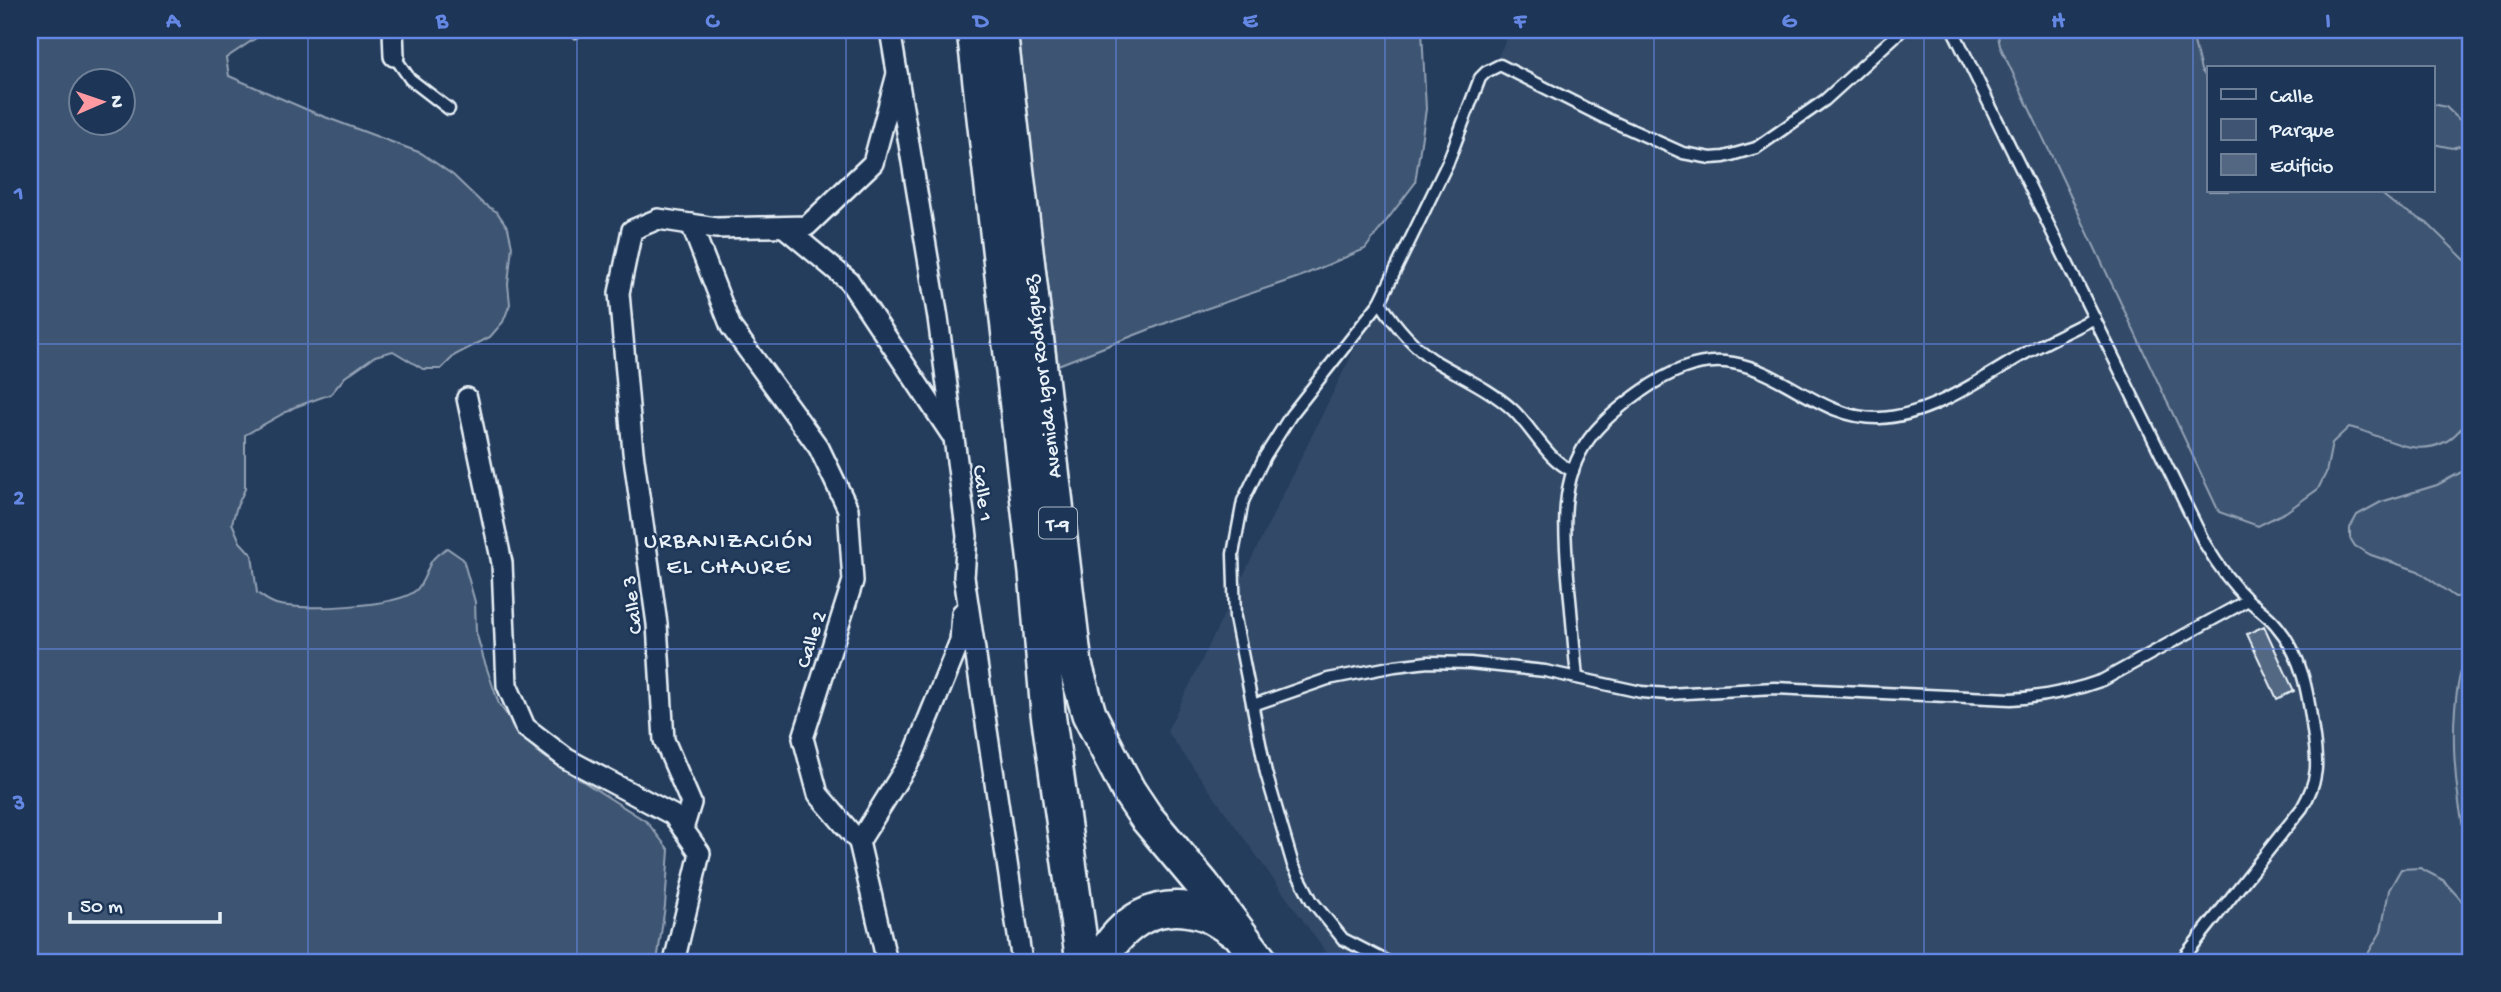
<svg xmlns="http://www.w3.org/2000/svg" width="2501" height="992" font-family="'Gochi Hand',sans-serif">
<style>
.built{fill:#334a68;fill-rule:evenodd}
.green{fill:#3e5472;stroke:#93a2b5;stroke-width:2;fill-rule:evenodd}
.building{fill:#536782;stroke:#e8f1f8;stroke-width:2}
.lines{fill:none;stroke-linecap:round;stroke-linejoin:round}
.service-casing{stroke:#e8f1f8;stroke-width:15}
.minor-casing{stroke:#e8f1f8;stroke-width:24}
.trunk-casing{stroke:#e8f1f8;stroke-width:38}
.service{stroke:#1d3557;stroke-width:10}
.minor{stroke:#1d3557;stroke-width:19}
.trunk{stroke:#1d3557;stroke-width:33}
.grid{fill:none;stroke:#6487e3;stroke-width:2;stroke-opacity:0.55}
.labels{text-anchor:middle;stroke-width:5;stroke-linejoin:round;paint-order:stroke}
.shield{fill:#1d3557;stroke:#abb9c8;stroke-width:2}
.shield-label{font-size:19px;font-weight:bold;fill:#e8f1f8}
.street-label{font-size:21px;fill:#e8f1f8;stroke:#1d3557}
.neighbourhood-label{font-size:23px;letter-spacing:2px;fill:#e8f1f8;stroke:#1d3557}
.neatline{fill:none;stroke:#6487e3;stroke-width:2.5}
.grid-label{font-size:23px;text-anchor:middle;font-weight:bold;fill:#6487e3}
</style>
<rect width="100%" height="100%" fill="#253d5d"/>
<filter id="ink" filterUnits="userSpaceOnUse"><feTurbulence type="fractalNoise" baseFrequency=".0143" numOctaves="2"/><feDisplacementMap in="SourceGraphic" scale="14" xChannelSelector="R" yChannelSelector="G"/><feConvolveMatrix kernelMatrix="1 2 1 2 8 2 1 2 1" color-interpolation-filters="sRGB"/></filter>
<g filter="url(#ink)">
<path class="built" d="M 1511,30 L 2471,30 L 2471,929 L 2355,962 L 1333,962 L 1167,731 ZM 2209,68 L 2433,68 L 2433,191 L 2209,191 Z"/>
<g class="green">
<path d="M 30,30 L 268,30 L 226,58 L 229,76 L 317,114 L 421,153 L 453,175 L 481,202 L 497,212 L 508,228 L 512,246 L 508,284 L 510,304 L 503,322 L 490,337 L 455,355 L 441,369 L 423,369 L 393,351 L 375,356 L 345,377 L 331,394 L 295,407 L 245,435 L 245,489 L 237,506 L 232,523 L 240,542 L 252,555 L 257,593 C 263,597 269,602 276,604 C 300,611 396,607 415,591 C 423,585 426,571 431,562 C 434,556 441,552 447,548 L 463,559 L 475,602 L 476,632 L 484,660 L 499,704 L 518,730 L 540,754 L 647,822 L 669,850 L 665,906 L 657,962 L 30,962 ZM 80,80 L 122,80 L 122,122 L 80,122 Z"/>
<polygon points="1017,30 1422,30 1426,109 1415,183 1365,249 1299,277 1176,319 1058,365"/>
<path d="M 1997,30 L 2191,30 L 2201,70 L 2209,81 L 2209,191 L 2378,191 L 2394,204 L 2427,223 L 2471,266 L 2470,419 C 2463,426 2454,438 2445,442 C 2411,459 2382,434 2349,427 L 2332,443 L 2326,473 L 2318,489 L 2286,512 L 2258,526 L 2219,512 L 2000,46 Z"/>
<polygon points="2433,104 2446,107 2466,126 2466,144 2452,148 2433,144"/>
<polygon points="2471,467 2469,596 2455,597 2418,571 2371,555 2355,546 2350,538 2350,528 2357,515 2381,502 2437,485"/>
<path d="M 2471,641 L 2471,861 C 2454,797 2443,704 2471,641 Z"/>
<polygon points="2420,868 2443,880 2471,911 2471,962 2363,962 2381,932 2389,890 2401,869"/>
</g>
<polygon class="building" points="2264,626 2294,691 2277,699 2247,634"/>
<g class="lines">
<g class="service-casing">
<g id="service">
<polyline points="573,30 575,32"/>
<path d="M 1953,30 L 2205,544 C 2217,564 2230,583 2248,600 C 2257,608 2268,615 2276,625 C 2302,655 2308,692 2313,731 C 2318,763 2319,779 2302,808 L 2180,962"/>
<polyline points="394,56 410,79 449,109"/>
<path d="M 1380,302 C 1395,325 1412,346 1435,361 C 1462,377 1490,389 1513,410 C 1534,430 1546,459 1573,471"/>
<path d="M 1577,678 C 1574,648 1572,618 1569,588 C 1565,539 1557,482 1589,439 C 1602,421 1621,406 1639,393 C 1667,373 1698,357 1733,363 C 1786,372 1823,420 1880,418 C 1930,416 1981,379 2024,354 C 2047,341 2071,330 2095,318"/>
<path d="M 1253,705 L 1328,679 L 1395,666 L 1428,662 L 1470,663 L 1545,671 L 1641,692 L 1668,694 L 1775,688 L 2011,699 C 2044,697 2073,691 2103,680 L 2248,600"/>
<polyline points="1388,962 1343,939 1312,901 1293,865 1266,773 1235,618 1233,554 1243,501 1265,456 1291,415 1380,302 1448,162 1480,78 1486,72 1500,65 1607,119 1683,153 1711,158 1724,157 1756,148 1825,100 1902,30"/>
</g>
</g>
<g class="minor-casing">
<g id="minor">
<polyline points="393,30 394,56"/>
<polyline points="890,30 938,318 967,536 964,577 1022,962"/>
<polyline points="691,224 731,327 819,448 848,509 853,581 803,738 818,794 859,842 887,962"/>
<polyline points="784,227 849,281 951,434"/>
<polyline points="467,398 502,563 507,685 525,727 567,759 673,815 683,829"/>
<polyline points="859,842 914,754 960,641 962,613"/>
<polyline points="674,962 700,853 683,829 691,803 664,740 657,624 633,452 619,293 632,230 658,219 716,228 807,226 873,163 897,74"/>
</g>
</g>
<g class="trunk-casing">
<g id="trunk">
<polyline points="974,30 1036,573 1048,713 1083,962"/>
<polyline points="1000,30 1075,665 1089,714 1128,790 1146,817 1202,884 1261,962"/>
<path d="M 1100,962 C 1121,922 1157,898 1203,913 C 1212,916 1222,923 1231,929"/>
</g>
</g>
<use href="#service" class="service"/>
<use href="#minor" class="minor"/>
<use href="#trunk" class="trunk"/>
</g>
</g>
<path class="grid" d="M 308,30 L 308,962M 577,30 L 577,962M 846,30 L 846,962M 1116,30 L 1116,962M 1385,30 L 1385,962M 1654,30 L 1654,962M 1924,30 L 1924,962M 2193,30 L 2193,962M 30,344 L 2471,344M 30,649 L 2471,649"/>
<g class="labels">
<rect class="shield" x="1039" y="507.5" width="38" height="31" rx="5"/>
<g class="shield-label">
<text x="1058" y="530">T-9</text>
</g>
<g class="street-label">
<text transform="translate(1041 377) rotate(-97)" y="7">Avenida Igor Rodríguez</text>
<text transform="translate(984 493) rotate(83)" y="7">Calle 1</text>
<text transform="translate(631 605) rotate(-97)" y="7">Calle 3</text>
<text transform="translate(810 639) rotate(-72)" y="7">Calle 2</text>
</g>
<g class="neighbourhood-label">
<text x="729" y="547">URBANIZACIÓN<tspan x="729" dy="26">EL CHAURE</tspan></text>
</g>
</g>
<rect width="2501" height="992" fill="none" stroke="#1d3557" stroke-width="77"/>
<rect x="2207" y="66" width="228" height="126" fill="#1d3557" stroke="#6e8097" stroke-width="2"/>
<rect x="2221" y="89" width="35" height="10" fill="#1d3557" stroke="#6e8097" stroke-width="2"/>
<text x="2270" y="102" font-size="21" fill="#e8f1f8">Calle</text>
<rect x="2221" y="119" width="35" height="21" fill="#3e5472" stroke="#6e8097" stroke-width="2"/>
<text x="2270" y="136" font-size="21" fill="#e8f1f8">Parque</text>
<rect x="2221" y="154" width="35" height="21" fill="#536782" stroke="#6e8097" stroke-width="2"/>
<text x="2270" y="172" font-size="21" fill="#e8f1f8">Edificio</text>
<g transform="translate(102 102) rotate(88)"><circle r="33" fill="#1d3557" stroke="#6e8097" stroke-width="2"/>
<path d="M0-5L12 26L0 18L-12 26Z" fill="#ff9aa2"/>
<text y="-10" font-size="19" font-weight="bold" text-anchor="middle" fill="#e8f1f8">N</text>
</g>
<path d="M70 912v10h150v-10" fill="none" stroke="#e8f1f8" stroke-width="3.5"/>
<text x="80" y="912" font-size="21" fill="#e8f1f8" stroke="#1d3557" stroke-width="5" paint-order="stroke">50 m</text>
<rect x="38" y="38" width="2424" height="916" class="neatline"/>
<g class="grid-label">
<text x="173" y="27">A</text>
<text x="442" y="27">B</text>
<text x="712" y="27">C</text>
<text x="981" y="27">D</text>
<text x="1250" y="27">E</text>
<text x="1520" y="27">F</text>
<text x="1789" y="27">G</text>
<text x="2058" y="27">H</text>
<text x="2328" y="27">I</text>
<text x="19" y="199">1</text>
<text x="19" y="504">2</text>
<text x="19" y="809">3</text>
</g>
</svg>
